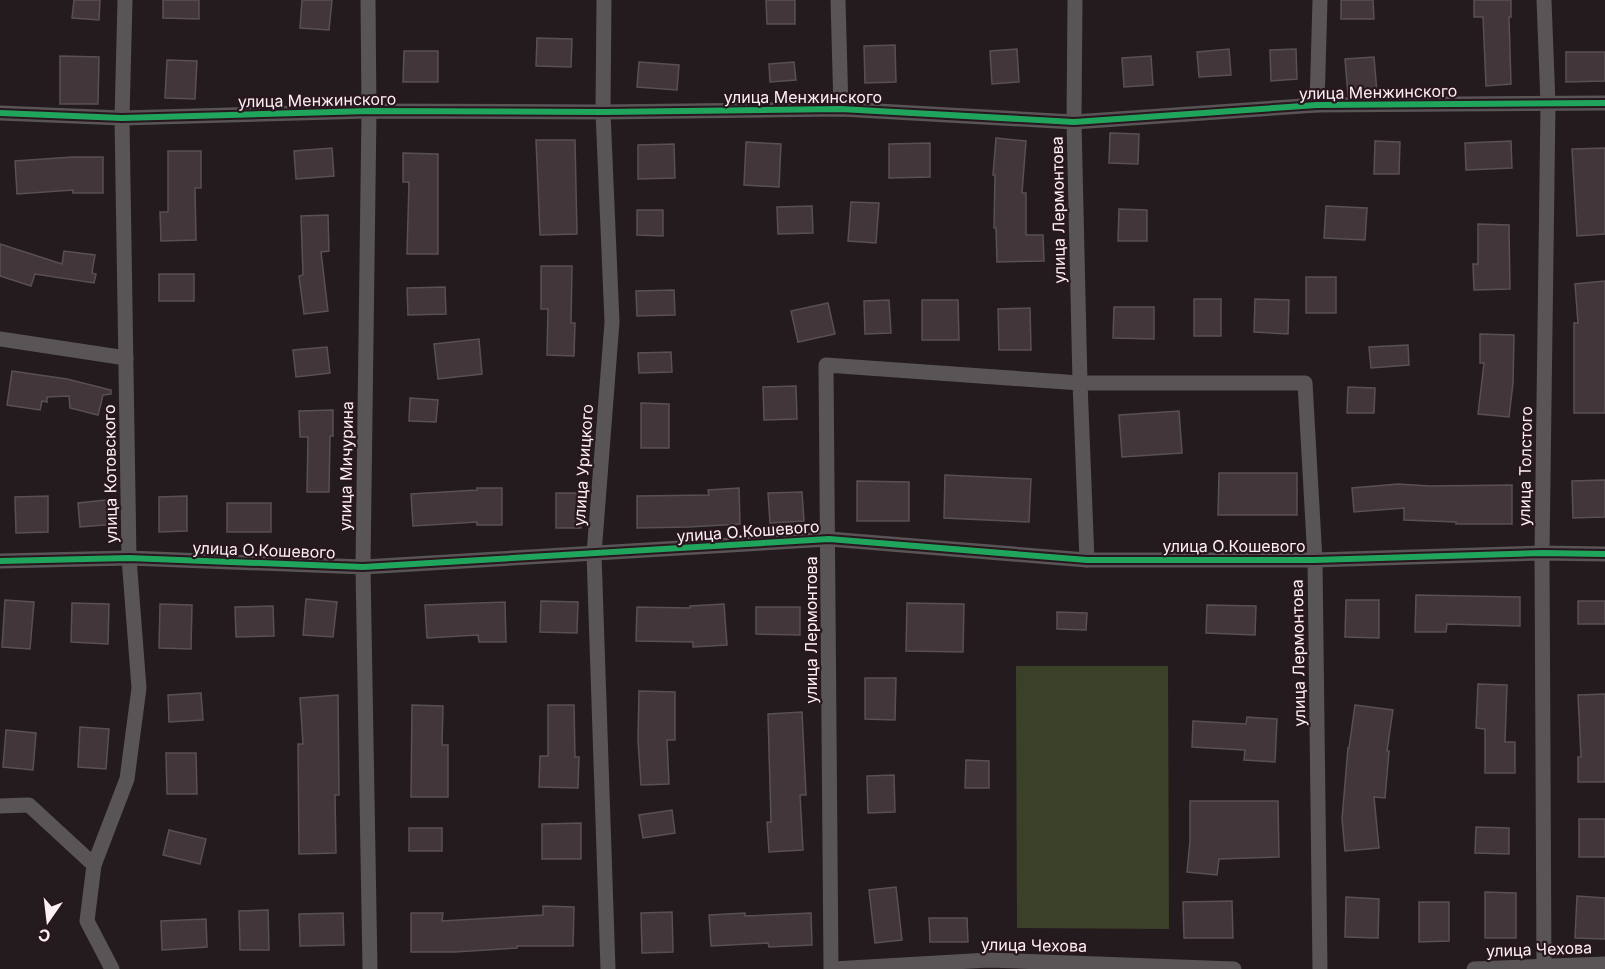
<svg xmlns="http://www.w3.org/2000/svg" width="1605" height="969" font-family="Inter,sans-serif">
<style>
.green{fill:#3b4128}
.building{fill:#42363b;stroke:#595054;stroke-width:1.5}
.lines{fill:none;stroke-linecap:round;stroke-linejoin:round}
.street{stroke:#595456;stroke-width:15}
.cycleway-casing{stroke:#28171e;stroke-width:10}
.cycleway{stroke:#20a55d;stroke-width:6}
.labels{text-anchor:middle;stroke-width:4.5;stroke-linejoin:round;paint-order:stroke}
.street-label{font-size:16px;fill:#fdf0f4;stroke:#28171e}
</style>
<rect width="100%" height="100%" fill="#241b1f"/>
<polygon class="green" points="1016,666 1168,666 1169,929 1017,928"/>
<g class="building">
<polygon points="74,0 100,0 99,20 72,18"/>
<polygon points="163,0 199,0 199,19 163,18"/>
<polygon points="302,0 332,0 329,30 300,28"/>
<polygon points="766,0 795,0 795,24 767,24"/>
<polygon points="1341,0 1373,0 1374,19 1341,19"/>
<polygon points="1474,0 1511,0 1511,17 1509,17 1511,84 1486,86 1483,17 1474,17"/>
<polygon points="537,38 572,39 571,67 536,66"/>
<polygon points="895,45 896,82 865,83 864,46"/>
<polygon points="1017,49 1019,82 992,84 990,51"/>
<polygon points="1229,49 1231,75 1199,77 1197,52"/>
<polygon points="1296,49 1297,79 1271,81 1270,50"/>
<polygon points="404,51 438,51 438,82 403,82"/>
<polygon points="1566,52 1605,52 1605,81 1566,82"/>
<polygon points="60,56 99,57 98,104 60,104"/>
<polygon points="1151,56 1153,85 1124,87 1122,58"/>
<polygon points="1374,57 1377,93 1348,95 1345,59"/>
<polygon points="167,60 197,61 195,99 165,98"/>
<polygon points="639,62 679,65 677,90 637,87"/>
<polygon points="794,62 796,80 770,82 769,64"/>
<polygon points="1110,133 1139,134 1138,164 1109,163"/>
<polygon points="996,138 1026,141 1022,193 1026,193 1026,235 1043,235 1044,261 997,262 996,228 994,228 995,175 993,175"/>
<polygon points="536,140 575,140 577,234 540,235"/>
<polygon points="1375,141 1400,142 1399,174 1374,174"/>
<polygon points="1511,141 1512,168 1466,170 1465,143"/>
<polygon points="746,142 781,144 779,187 744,185"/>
<polygon points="930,143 930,177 889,178 889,144"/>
<polygon points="674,144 675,178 638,179 638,145"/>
<polygon points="332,148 334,176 296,179 294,151"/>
<polygon points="1605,148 1605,234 1577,236 1572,149"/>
<polygon points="168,151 201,151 201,188 195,188 196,240 161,241 160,212 168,212"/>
<polygon points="403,153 438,154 438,254 407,254 409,182 403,182"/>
<polygon points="73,157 103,157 103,193 73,193 73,190 17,194 15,161"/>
<polygon points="851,202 879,203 876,243 848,241"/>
<polygon points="812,206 813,233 778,234 777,207"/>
<polygon points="1326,206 1367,208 1365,240 1324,238"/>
<polygon points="1119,209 1147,210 1147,241 1118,241"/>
<polygon points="637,210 663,210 663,236 637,235"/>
<polygon points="328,215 329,251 321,252 328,311 304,314 299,276 303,275 301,216"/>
<polygon points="1478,224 1509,225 1510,289 1474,290 1473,264 1478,264"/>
<polygon points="0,244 62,264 64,251 95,255 92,273 96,274 94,283 35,274 31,286 0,276"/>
<polygon points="541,266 572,266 571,323 575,323 574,356 547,355 548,309 541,309"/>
<rect x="159" y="274" width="35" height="27"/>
<rect x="1306" y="277" width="30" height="36"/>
<polygon points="1605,281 1605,413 1574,413 1574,323 1578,323 1575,284"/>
<polygon points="445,287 446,314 408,315 407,288"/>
<polygon points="674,290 675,315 637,316 636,291"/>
<rect x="1194" y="299" width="27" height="37"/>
<polygon points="1255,299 1289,300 1288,334 1254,332"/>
<polygon points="889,300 891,333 865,334 864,301"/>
<polygon points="922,300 958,300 959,340 922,340"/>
<polygon points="828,303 835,334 798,342 791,311"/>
<polygon points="1114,307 1154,307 1154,339 1113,338"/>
<polygon points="1030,308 1031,350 999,350 998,309"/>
<polygon points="1480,334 1514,335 1513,383 1509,417 1478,414 1484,363 1480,363"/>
<polygon points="479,339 482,374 438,379 434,344"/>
<polygon points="1408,345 1409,365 1371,368 1369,347"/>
<polygon points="327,347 330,373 296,377 293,350"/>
<polygon points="671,352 672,372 639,373 638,353"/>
<polygon points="12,371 67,379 111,390 111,394 103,395 98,415 70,408 69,396 47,397 47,402 42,401 40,410 7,405"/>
<polygon points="796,386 797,419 764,420 763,387"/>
<polygon points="1348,387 1375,388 1374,413 1347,413"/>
<polygon points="410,398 438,400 436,422 409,421"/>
<polygon points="641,403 669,404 669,448 641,448"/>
<polygon points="333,410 333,436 330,436 329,492 307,492 308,437 300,437 299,411"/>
<polygon points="1179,411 1182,453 1122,457 1119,415"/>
<polygon points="1219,473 1297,473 1297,515 1218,515"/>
<polygon points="945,475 1031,479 1029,522 944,518"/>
<polygon points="1605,480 1605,517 1573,518 1572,481"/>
<polygon points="857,481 909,482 909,521 857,521"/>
<polygon points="1398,484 1429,486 1512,485 1512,524 1456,524 1456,522 1404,520 1404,508 1354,512 1352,488"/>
<polygon points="477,488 502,488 502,525 477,525 477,522 413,526 411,494 477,490"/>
<polygon points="739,488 740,524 689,527 637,528 637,496 709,495 708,490"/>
<polygon points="802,492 804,521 770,523 768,493"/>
<rect x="556" y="493" width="25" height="35"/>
<polygon points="48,496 48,532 16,533 15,497"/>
<polygon points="187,496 187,531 159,532 159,497"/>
<polygon points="115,499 117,524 80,527 78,503"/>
<rect x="227" y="503" width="44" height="29"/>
<polygon points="1416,595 1520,597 1520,626 1447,624 1446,632 1415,632"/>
<polygon points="306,599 337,602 333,637 303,635"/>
<polygon points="5,600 34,602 30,649 2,647"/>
<polygon points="1346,600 1379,600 1379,638 1345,637"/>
<polygon points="541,601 578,602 577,633 540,632"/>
<rect x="1578" y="601" width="27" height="23"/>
<polygon points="505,602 506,642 479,642 478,635 427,638 425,605"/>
<polygon points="72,603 109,604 108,644 71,642"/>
<polygon points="907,603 964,604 963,652 906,651"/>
<polygon points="160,604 192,605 191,649 159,648"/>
<polygon points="724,604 727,645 693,647 693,642 636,641 637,607 690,608 690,606"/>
<polygon points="1207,605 1256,606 1255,635 1206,633"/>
<polygon points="273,606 274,636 236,637 235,607"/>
<polygon points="756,607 800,607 800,635 756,634"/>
<polygon points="1057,612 1087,613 1086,630 1057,629"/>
<polygon points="865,678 896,678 895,720 865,719"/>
<polygon points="1478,684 1507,685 1505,742 1515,742 1515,773 1485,773 1485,729 1476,728"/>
<polygon points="639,691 675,692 675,740 667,740 669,784 641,785 638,740"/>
<polygon points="201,693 203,720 169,722 168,695"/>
<polygon points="1605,694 1605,782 1578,782 1578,757 1581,757 1578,695"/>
<polygon points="338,695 339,795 335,795 336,853 299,854 298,744 303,744 300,698"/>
<polygon points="412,705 443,706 442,745 448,745 448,797 411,797"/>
<polygon points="548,705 574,705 575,757 579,757 578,788 539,787 540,756 548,756"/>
<polygon points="1355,705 1393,710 1387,751 1389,751 1385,798 1374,797 1379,848 1345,851 1342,819 1348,748 1349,748"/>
<polygon points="802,712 806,795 800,795 803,850 769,852 767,822 771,822 768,714"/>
<polygon points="1247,717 1277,719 1275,762 1244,760 1245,750 1192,747 1193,721 1246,724"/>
<polygon points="80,727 109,729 106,769 78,767"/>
<polygon points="6,730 36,733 33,770 3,767"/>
<polygon points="166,753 196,753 197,794 167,794"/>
<polygon points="966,760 989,761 989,788 965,788"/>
<polygon points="894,775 895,812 868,813 867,776"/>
<polygon points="1190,801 1278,801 1279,857 1219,859 1217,875 1187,872 1190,841"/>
<polygon points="672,810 675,833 643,838 639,815"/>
<rect x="1579" y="819" width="26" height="38"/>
<polygon points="581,823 581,859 542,859 542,824"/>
<polygon points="1476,827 1509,828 1509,854 1475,853"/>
<rect x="409" y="828" width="33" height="23"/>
<polygon points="169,830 206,839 200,864 163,855"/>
<polygon points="896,887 902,940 875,943 869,890"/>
<polygon points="1485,892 1516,893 1516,938 1485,938"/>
<polygon points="1577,896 1605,898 1605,939 1575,938"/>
<polygon points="1346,897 1379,899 1378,938 1345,937"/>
<polygon points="1232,901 1233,938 1184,938 1183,902"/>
<polygon points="1419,902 1449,902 1449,941 1419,942"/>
<polygon points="543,906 574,907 573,946 517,946 517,948 455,952 411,952 411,913 443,913 442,921 543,915"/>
<polygon points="268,910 269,950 240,950 239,911"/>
<polygon points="672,912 673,952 642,953 641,913"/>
<polygon points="343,913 344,945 300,946 299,914"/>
<polygon points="745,913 745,916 811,913 812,945 769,947 768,943 711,946 709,915"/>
<polygon points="929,918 967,918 968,942 930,942"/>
<polygon points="206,919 207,947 162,950 161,921"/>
</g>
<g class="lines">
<g class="street">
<polyline points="368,0 369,111 363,567 370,969"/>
<polyline points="604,0 603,112 612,322 594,554 608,969"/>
<polyline points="838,0 841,109"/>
<polyline points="1075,0 1074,122 1080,383 1305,383 1315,560 1320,969"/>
<polyline points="1544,0 1548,104 1542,553 1544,969"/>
<polyline points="1317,105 1320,0"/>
<polyline points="0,113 122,118 369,111 603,112 841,109 1074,122 1317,105 1605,103"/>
<polyline points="0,339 126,358"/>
<polyline points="0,561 129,558 363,567 829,539 1087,560 1315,560 1542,553 1605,554"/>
<polyline points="0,806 29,805 94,865"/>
<polyline points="112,969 87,921 94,865 127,779 139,688 129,558 122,118 125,0"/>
<polyline points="831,969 826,365 1080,383 1087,560"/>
<polyline points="833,969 989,960 1234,969"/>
<polyline points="1474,969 1605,964"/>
</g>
<g class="cycleway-casing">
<g id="cycleway">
<polyline points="0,113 122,118 369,111 603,112 841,109 1074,122 1317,105 1605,103"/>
<polyline points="0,561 129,558 363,567 829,539 1087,560 1315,560 1542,553 1605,554"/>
</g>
</g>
<use href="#cycleway" class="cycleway"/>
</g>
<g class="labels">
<g class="street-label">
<text transform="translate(1378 92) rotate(-1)" y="6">улица Менжинского</text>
<text x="803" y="103">улица Менжинского</text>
<text transform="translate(317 100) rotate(-1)" y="6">улица Менжинского</text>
<text transform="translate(1058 210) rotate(-91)" y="6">улица Лермонтова</text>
<text transform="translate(583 465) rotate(-86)" y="6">улица Урицкого</text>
<text transform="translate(346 466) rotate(-89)" y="6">улица Мичурина</text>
<text transform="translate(1525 466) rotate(-89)" y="6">улица Толстого</text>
<text transform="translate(110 474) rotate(-91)" y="6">улица Котовского</text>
<text transform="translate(748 531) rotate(-4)" y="6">улица О.Кошевого</text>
<text x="1234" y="552">улица О.Кошевого</text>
<text transform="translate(264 550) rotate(2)" y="6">улица О.Кошевого</text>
<text transform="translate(811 630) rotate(-90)" y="6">улица Лермонтова</text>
<text transform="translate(1298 653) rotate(-91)" y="6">улица Лермонтова</text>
<text transform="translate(1034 945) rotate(1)" y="6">улица Чехова</text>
<text transform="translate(1539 949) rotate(-2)" y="6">улица Чехова</text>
</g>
</g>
<g transform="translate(48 921) rotate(194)" stroke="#28171e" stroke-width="4.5" paint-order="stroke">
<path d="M0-4.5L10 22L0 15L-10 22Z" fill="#fdf0f4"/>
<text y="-9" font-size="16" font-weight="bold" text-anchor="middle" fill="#fdf0f4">С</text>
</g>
</svg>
